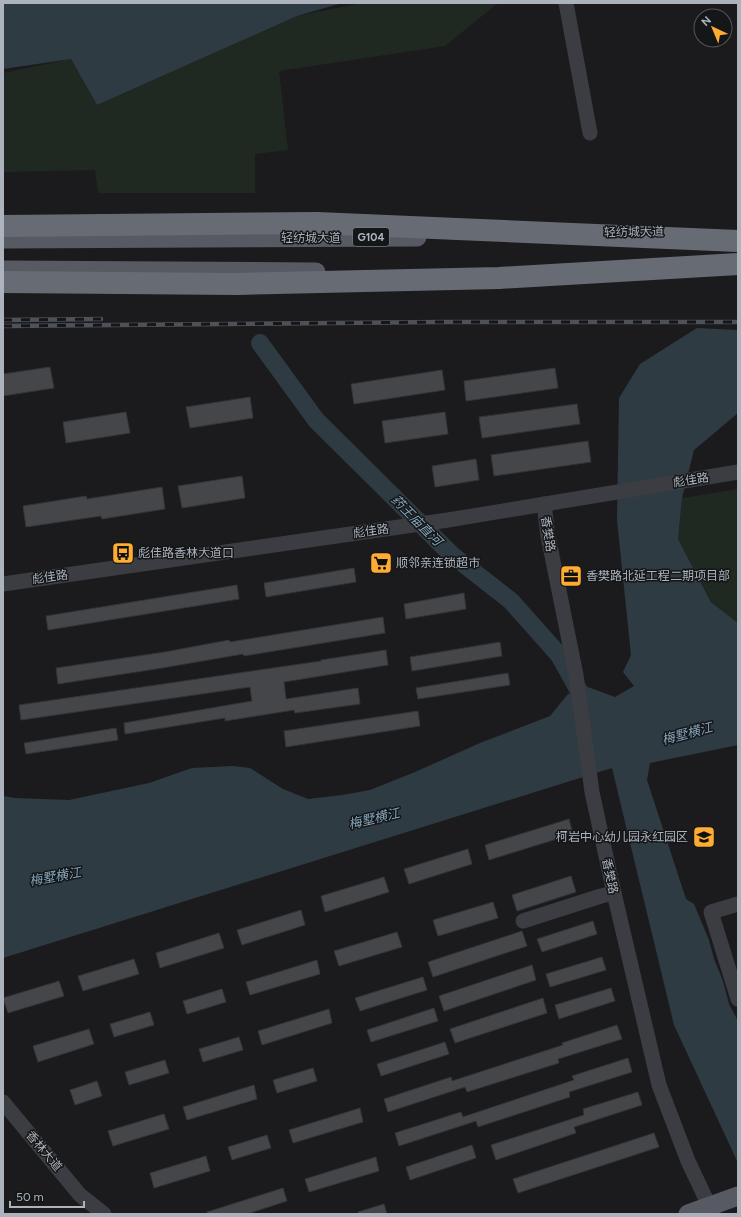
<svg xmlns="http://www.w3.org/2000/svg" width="741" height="1217" font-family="Figtree,'Noto Sans SC',sans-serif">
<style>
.green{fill:#202921}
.water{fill:#2f3b43}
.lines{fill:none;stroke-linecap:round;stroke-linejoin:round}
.river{stroke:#2f3b43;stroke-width:18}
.building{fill:#45464a;stroke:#343539}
.minor{stroke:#3b3d43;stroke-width:15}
.major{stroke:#575a62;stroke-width:19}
.rail-casing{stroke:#4e5158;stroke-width:4.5}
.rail{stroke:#151618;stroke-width:3;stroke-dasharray:9;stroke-linecap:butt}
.highway-bridge{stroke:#676b74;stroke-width:22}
.labels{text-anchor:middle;stroke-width:3;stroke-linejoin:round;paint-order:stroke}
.shield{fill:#151618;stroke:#7f848c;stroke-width:1}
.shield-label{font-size:11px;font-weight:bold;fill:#acb3bd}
.street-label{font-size:12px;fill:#acb3bd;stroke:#151618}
.poi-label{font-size:12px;fill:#acb3bd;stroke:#151618;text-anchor:start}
.water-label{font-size:13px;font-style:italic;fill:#82a4ba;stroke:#151618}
</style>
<rect width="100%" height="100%" fill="#1b1b1d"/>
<g class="green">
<polygon points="362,3 498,3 445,46 279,71 288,150 255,154 255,193 98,193 95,170 3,172 3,73 71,59 97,105 297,16"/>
<polygon points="738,489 738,623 712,602 678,539 682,498"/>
</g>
<g class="water">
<polygon points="3,3 342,3 297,16 97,105 71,59 3,69"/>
<polygon points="697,328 738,330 738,413 694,450 682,498 678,539 711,602 738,623 738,745 650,763 647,780 686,899 694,904 709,940 714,959 723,981 729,1004 738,1021 738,1163 674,1025 612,768 3,958 3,796 15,798 69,800 149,783 192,768 233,766 250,768 283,789 308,799 342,795 370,790 415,772 480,743 550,716 568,694 585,686 615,697 634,686 623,672 631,655 617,520 619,398 640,364"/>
</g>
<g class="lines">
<polyline class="river" points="260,343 316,420 452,555 511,601 559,655 579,691"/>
</g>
<g class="building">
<polygon points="50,367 54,388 3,396 3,374"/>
<polygon points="555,368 558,388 466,401 464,381"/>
<polygon points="442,370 445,390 354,404 351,384"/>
<polygon points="250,397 253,418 190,428 186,407"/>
<polygon points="577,404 580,424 482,438 479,417"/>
<polygon points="126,412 130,433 66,443 63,422"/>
<polygon points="445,412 448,434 385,443 382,421"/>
<polygon points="588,441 591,462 494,476 491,455"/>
<polygon points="476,459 479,480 435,487 432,466"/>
<polygon points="242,476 245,498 182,508 178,486"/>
<polygon points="162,487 165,509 102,519 101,516 26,527 23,506 86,496 87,499"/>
<polygon points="354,568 356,582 266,597 264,583"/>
<polygon points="237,585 239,599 48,630 46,616"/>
<polygon points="464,593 466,609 406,619 404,604"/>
<polygon points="383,617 385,633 244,656 243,654 156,669 58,684 56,668 165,652 229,640 230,642"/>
<polygon points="500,642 502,656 412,671 410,657"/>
<polygon points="386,650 388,665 284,682 286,699 358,688 360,704 295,713 294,710 225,721 225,718 125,734 124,723 252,701 250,687 21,720 19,705 321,661 321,660"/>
<polygon points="508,673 510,685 418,699 416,688"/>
<polygon points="418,711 420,726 286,747 284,731"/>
<polygon points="116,728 118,740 26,754 24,743"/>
<polygon points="569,819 573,834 489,860 485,845"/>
<polygon points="468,849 472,864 409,884 404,869"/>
<polygon points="571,876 576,892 517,911 512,895"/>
<polygon points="384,877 389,892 325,912 321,896"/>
<polygon points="493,902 498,918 438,936 433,920"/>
<polygon points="301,910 305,925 242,945 237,930"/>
<polygon points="593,921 597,934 542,952 537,939"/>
<polygon points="522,931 527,946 433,977 428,962"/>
<polygon points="397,932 402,947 339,966 334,951"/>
<polygon points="219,933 224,948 160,968 156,953"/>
<polygon points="602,957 606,970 550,987 546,974"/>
<polygon points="134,959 139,974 83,991 78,976"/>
<polygon points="317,960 320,974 250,995 246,982"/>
<polygon points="532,965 536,980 444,1011 439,996"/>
<polygon points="423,977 427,990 360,1011 355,998"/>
<polygon points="59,981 64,996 8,1013 3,998"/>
<polygon points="611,988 615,1001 559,1019 555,1005"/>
<polygon points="222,989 226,1002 187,1014 183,1001"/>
<polygon points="543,998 547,1013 455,1043 450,1029"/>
<polygon points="434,1008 438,1021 371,1042 367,1030"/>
<polygon points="329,1009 332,1023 262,1045 258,1031"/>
<polygon points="150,1012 154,1025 114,1037 110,1024"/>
<polygon points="617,1025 622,1039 558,1059 559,1063 467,1092 465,1087 388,1112 384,1099 451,1077 452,1081 563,1045 562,1043"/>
<polygon points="89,1029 94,1044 38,1062 33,1046"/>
<polygon points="239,1037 243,1050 203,1062 199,1049"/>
<polygon points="445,1042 449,1054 381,1076 377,1064"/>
<polygon points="628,1058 632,1072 569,1092 570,1097 478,1127 476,1121 399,1146 395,1133 461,1112 463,1117 574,1080 572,1076"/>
<polygon points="165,1060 169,1073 129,1085 125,1072"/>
<polygon points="313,1068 317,1081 277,1093 273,1080"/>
<polygon points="97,1081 102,1096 75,1105 70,1090"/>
<polygon points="254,1085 257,1099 187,1120 183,1107"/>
<polygon points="638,1092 642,1105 574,1127 576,1133 496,1160 491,1145 584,1115 583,1109"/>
<polygon points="360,1108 363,1122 293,1143 289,1130"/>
<polygon points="164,1114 169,1129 113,1146 108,1131"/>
<polygon points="654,1133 659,1147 518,1193 513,1179"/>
<polygon points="267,1135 271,1148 232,1160 228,1147"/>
<polygon points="472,1145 476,1158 410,1180 406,1167"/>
<polygon points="206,1156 210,1171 154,1188 150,1173"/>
<polygon points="376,1157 379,1171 309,1192 305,1179"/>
<polygon points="283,1188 287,1201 247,1214 207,1214 207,1212"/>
<polygon points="384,1204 387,1214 358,1214 358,1212"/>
</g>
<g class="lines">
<g class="minor">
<polyline points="566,3 590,133"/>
<polyline points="544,504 548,536 576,675 592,792 614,893 659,1085 688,1161 713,1214"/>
<polyline points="3,584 448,520 738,472"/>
<polyline points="738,904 711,912 738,999"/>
<polyline points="523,921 601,896 614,893"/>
<polyline points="3,1102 80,1195 104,1214"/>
</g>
<g class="major">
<polyline points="3,239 417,237"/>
<polyline points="3,270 316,272"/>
<polyline points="688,1214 738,1196"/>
</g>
<g class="rail-casing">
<g id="rail">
<polyline points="3,320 101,319"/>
<polyline points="3,326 441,322 738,322"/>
</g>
</g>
<use href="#rail" class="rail"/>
<g class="highway-bridge">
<polyline points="3,226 317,223 738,241"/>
<polyline points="3,282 237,284 499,278 738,264"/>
</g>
</g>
<defs>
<g id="bus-square" transform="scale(1.15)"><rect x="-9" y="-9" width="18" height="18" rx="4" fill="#feac32" stroke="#151618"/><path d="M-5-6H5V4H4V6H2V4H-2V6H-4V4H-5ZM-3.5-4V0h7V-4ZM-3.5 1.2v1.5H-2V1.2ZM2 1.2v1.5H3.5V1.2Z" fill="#111"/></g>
<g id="supermarket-square" transform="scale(1.15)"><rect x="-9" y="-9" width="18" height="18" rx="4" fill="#feac32" stroke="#151618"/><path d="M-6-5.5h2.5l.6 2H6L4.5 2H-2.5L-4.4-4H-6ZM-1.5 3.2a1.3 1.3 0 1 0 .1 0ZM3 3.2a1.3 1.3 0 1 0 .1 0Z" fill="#111"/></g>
<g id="office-square" transform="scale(1.15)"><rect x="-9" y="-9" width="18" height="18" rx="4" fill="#feac32" stroke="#151618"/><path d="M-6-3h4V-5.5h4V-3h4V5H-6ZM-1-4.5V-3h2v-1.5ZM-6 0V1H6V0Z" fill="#111"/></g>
<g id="school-square" transform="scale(1.15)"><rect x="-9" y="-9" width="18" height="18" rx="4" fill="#feac32" stroke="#151618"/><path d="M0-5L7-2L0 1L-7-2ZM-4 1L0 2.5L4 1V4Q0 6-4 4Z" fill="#111"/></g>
</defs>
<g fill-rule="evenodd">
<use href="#bus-square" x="123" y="553"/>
<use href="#supermarket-square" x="381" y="563"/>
<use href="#office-square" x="571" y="576"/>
<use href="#school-square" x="704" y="837"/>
</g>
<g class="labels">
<rect class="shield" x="353" y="228" width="36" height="18" rx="3"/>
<g class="shield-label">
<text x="371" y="241">G104</text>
</g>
<g class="street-label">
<text transform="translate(634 232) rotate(-1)" y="4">轻纺城大道</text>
<text x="311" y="242">轻纺城大道</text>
<text transform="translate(691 480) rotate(-9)" y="4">彪佳路</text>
<text transform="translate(371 531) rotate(-8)" y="4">彪佳路</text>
<text transform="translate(548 534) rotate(81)" y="4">香樊路</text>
<text transform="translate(50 577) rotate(-8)" y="4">彪佳路</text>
<text transform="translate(610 876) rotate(78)" y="4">香樊路</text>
<text transform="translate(44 1151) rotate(50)" y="4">香林大道</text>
</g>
<g class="poi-label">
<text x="138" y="557">彪佳路香林大道口</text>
<text x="396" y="567">顺邻亲连锁超市</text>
<text x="586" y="580">香樊路北延工程二期项目部</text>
<text x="688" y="841" text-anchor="end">柯岩中心幼儿园永红园区</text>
</g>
<g class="water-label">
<text transform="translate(417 520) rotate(45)" y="5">药王庙直河</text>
<text transform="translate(687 733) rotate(-15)" y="5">梅墅横江</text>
<text transform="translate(374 818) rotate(-13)" y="5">梅墅横江</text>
<text transform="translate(55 876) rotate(-10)" y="5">梅墅横江</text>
</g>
</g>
<rect width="741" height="1217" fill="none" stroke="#acb3bd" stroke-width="8"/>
<g transform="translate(713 28) rotate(316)"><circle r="19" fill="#151618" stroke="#51555a"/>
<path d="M0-3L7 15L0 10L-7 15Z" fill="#feac32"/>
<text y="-6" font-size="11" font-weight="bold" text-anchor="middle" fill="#acb3bd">N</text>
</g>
<path d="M10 1201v6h74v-6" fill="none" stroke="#acb3bd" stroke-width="2"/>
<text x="16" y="1201" font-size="12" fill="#acb3bd" stroke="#151618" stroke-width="3" paint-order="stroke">50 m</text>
</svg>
